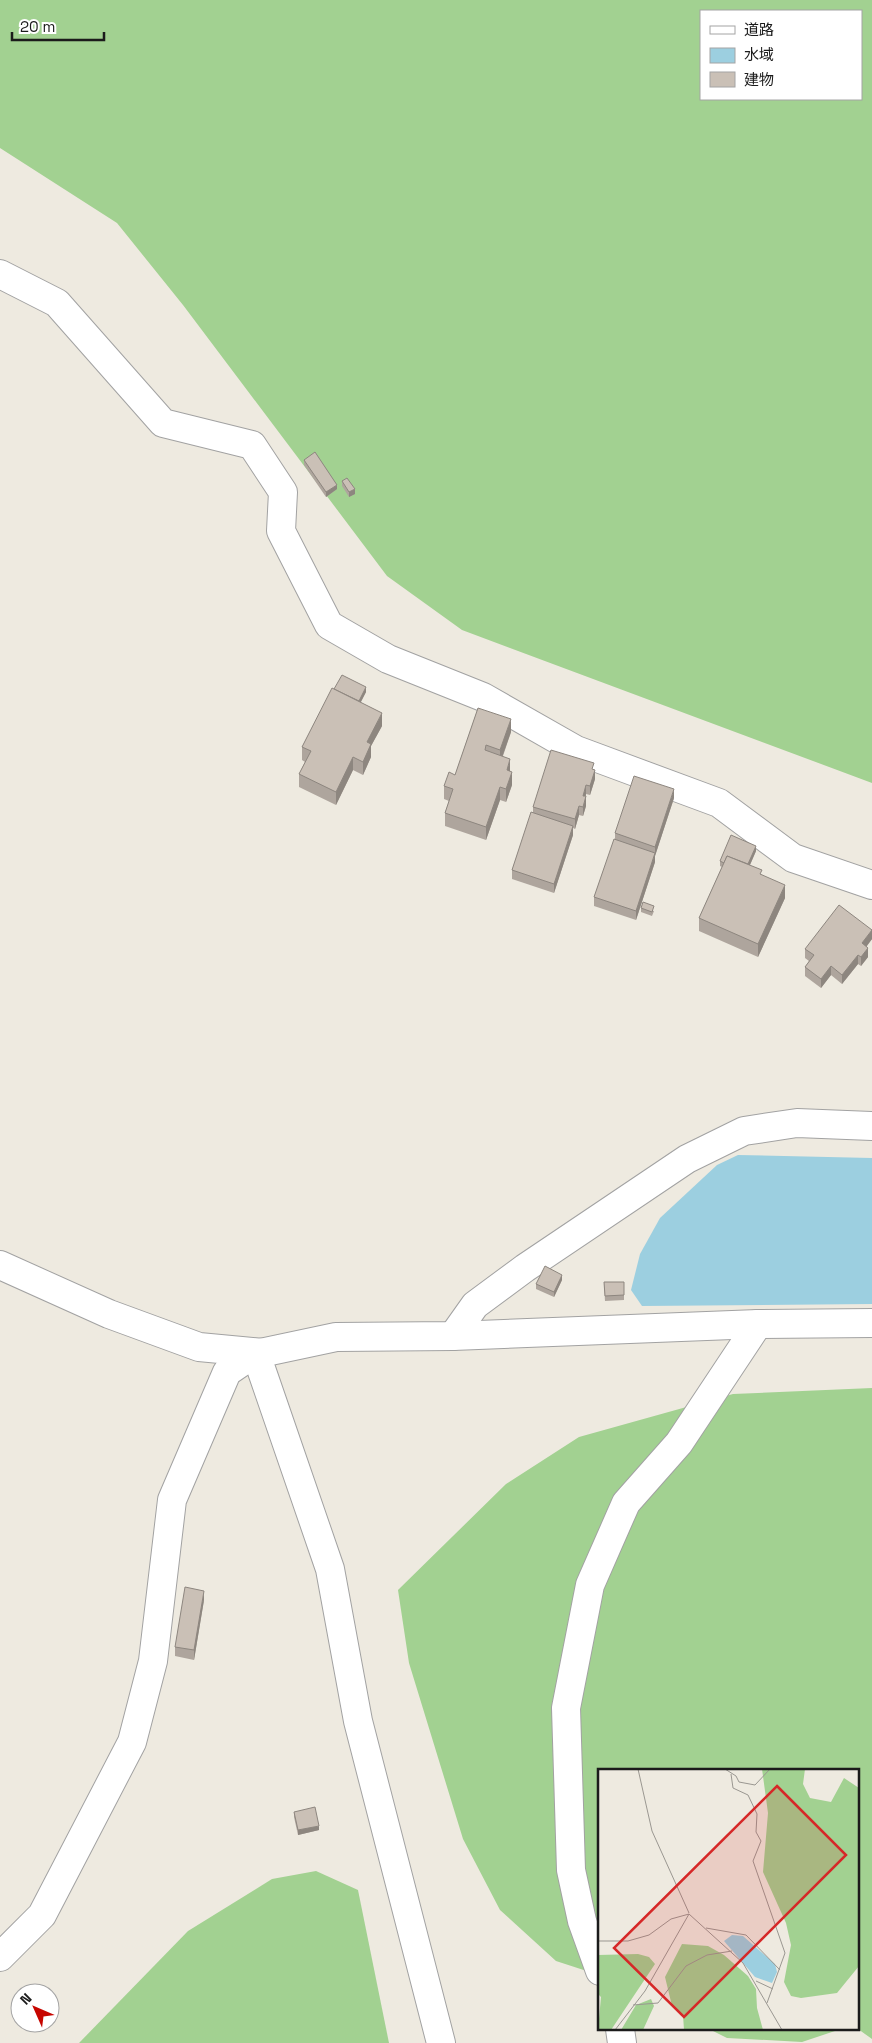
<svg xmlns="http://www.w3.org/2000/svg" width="872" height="2043" font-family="'Space Grotesk','Noto Sans JP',sans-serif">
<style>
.forest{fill:#a2d191;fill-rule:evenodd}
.water{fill:#9ccfe0}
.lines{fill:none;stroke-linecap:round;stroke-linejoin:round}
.minor-casing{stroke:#a2a2a2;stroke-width:30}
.tertiary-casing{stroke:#a2a2a2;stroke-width:30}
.minor{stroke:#fff;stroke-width:28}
.tertiary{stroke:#fff;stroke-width:28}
.wall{fill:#aea59d}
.shaded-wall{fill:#8d867f}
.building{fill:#cac0b6;stroke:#8d867f}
.inset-road{fill:none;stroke:#9a9791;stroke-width:1}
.view{fill:#d62828;fill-opacity:0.15;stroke:#d62828;stroke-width:2.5}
.inset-edge{fill:none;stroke:#1b1b1b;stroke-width:2.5}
</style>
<rect width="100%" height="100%" fill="#eeeae0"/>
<g class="forest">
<path d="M 0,0 L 872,0 L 872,783 L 462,630 L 387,576 L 183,305 L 117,223 L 0,148 ZM 701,11 L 861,11 L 861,99 L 701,99 Z"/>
<polygon points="872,1388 872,2039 858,2029 858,1770 600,1770 599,1975 556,1961 500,1910 463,1839 409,1663 398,1590 506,1484 579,1437 733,1394"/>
<polygon points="316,1871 358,1890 389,2043 79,2043 188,1931 272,1879"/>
<polygon points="709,2029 841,2029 802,2042 727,2038"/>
</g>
<polygon class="water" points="738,1155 872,1158 872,1304 642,1306 631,1290 640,1254 660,1218 717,1165"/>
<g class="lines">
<g class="minor-casing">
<g id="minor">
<polyline points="0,274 57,303 163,423 252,445 283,492 281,531 329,625 388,659 483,697 576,750 719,803 793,858 872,885"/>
<polyline points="453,1336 475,1305 525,1268 687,1159 744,1131 797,1123 872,1126"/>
<polyline points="256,1354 330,1569 358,1721 441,2043"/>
<polyline points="0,1957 42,1915 132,1742 153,1661 172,1500 227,1372 249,1357 256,1354 336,1337 453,1336 758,1324 872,1323"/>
<polyline points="600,1971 582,1921 571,1870 566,1708 590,1585 626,1503 679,1443 758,1324"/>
<polyline points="620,2029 622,2043"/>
</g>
</g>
<g class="tertiary-casing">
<polyline id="tertiary" points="0,1265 109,1314 199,1347 263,1353"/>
</g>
<use href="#minor" class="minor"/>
<use href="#tertiary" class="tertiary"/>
</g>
<g class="wall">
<polygon points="304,460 337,489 326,497 304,465"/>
<polygon points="342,481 355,494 349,497 342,486"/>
<polygon points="334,689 366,692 361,702 382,726 371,746 371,757 363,775 353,770 336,805 299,787 299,774 305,762 302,760 302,747"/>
<polygon points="478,708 511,732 503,756 510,771 512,785 506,802 500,800 486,840 445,826 445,813 449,801 444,799 444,786 455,775"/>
<polygon points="594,770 595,779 590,795 586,794 586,806 583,816 579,815 575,829 573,828 573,835 554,893 512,879 512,870 533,813 533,807"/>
<polygon points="674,798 655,856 655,862 636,920 594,906 594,897 615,839 615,833"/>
<polygon points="756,851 750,865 762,875 785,898 758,957 699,931 699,918 722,867 720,866 720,861"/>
<polygon points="641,908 654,911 652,916 641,912"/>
<polygon points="872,930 872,939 867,946 868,957 861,966 858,964 842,984 831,975 821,988 805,976 805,967 809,961 805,958 805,949"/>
<polygon points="562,1280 554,1297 536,1289 536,1284"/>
<polygon points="604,1282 624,1295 624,1300 605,1301"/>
<polygon points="204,1600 194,1660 175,1656 175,1647"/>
<polygon points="294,1812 319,1830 298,1835 294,1817"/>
</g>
<g class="shaded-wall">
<polygon points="337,485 337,489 326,497 326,492"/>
<polygon points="355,489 355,494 349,497 349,492"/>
<polygon points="366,687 366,692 358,707 358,702"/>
<polygon points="382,713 382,726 371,746 371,757 363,775 363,762 367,742"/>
<polygon points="511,719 511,732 500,763 500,750"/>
<polygon points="353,757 353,770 336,805 336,792"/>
<polygon points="510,759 510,772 507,770"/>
<polygon points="595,770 595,779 590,795 590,786"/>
<polygon points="512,772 512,785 506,802 506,789"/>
<polygon points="586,785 586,794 583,805 583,796"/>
<polygon points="500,787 500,800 486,840 486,827"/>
<polygon points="674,789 674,798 655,856 655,847"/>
<polygon points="586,796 586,806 583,816 583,807"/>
<polygon points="579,806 579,815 575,829 575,819"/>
<polygon points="573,826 573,835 554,893 554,884"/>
<polygon points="756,846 756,851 745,876 745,871"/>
<polygon points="655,853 655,862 636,920 636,911"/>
<polygon points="785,885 785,898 758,957 758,944"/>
<polygon points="872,930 872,939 862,952 862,943"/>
<polygon points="868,948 868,957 861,966 861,957"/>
<polygon points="858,955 858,964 842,984 842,975"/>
<polygon points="831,966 831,975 821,988 821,979"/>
<polygon points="562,1275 562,1280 554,1297 554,1292"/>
<polygon points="204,1591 204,1600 194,1660 194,1650"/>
<polygon points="319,1826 319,1830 298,1835 298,1830"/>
</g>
<g class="building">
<polygon points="315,452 337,485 326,492 304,460"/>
<polygon points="347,478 355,489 349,492 342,481"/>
<polygon points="342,675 366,687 359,701 334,689"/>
<polygon points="332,688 382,713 367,742 371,744 363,762 353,757 336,792 299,774 311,751 302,747"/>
<polygon points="478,708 511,719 500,750 486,745 485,750 510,759 507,770 512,772 506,789 500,787 486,827 445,813 453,789 444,786 449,772 455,775"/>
<polygon points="551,750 594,763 592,769 595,770 590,786 586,785 583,796 586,796 583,807 579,806 575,819 533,807"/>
<polygon points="634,776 674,789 655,847 615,833"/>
<polygon points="531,812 573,826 554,884 512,870"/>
<polygon points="731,835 756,846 748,864 727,856 724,863 720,861"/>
<polygon points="614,839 655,853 636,911 594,897"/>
<polygon points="727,856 762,870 760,874 785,885 758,944 699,918"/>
<polygon points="643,902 654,906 652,912 641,908"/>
<polygon points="839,905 872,930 862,943 868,948 861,957 858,955 842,975 831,966 821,979 805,967 814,955 805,949"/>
<polygon points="545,1266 562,1275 554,1292 536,1284"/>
<polygon points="604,1282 624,1282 624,1295 605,1296"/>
<polygon points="185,1587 204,1591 194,1650 175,1647"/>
<polygon points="315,1807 319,1826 298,1830 294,1812"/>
</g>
<g transform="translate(598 1769)">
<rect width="261" height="261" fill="#eeeae0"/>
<path d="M 164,0 L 207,0 L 205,15 L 212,29 L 233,33 L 246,9 L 261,19 L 261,197 L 239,224 L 203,229 L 193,227 L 186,213 L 193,176 L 188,154 L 165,103 L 170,44 ZM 84,175 L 110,177 L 126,186 L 150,207 L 158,220 L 159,239 L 165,261 L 86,261 L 85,246 L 74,237 L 67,208 ZM 40,185 L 51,188 L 57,195 L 13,261 L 0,261 L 3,228 L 0,225 L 0,186 ZM 53,230 L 56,237 L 45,261 L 23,261 L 38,236 Z" fill="#a2d191"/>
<path d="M 134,166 L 145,167 L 177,195 L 179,203 L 174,214 L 157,208 L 126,172 Z" fill="#9ccfe0"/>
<path class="inset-road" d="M 40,0 L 54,62 L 91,144M 127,0 L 138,7 L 141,13 L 157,16 L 172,0M 133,5 L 135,19 L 150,26 L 159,45 L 158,63 L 163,72 L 155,92 L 187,184 L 169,234M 108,159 L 148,166 L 182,201M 0,172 L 30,172 L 51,166 L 73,150 L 91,145 L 145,194 L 184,261M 158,212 L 175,220M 35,236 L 60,234 L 88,197 L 109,186 L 134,182M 17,261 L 47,222 L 91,145"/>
<path class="view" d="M 179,17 L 248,86 L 86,248 L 16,179 Z"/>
<rect width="261" height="261" class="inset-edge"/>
</g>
<rect x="700" y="10" width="162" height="90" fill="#ffffff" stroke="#a4a4a4"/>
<rect x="710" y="26" width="25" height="8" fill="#ffffff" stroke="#a4a4a4"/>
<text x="744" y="35" font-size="15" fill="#1b1b1b">道路</text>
<rect x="710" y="48" width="25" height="15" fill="#9ccfe0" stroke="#a4a4a4"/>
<text x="744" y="60" font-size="15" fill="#1b1b1b">水域</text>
<rect x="710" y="72" width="25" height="15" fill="#cac0b6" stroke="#a4a4a4"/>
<text x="744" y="85" font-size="15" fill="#1b1b1b">建物</text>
<g transform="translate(35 2008) rotate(315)"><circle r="24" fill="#ffffff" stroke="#a4a4a4"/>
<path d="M0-4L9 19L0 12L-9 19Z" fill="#c70600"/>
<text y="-8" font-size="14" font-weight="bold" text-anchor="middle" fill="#1b1b1b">N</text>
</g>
<path d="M12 32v8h92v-8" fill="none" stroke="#1b1b1b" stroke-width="2.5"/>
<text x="20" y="32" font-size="15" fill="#1b1b1b" stroke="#ffffff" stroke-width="4" paint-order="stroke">20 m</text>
</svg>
